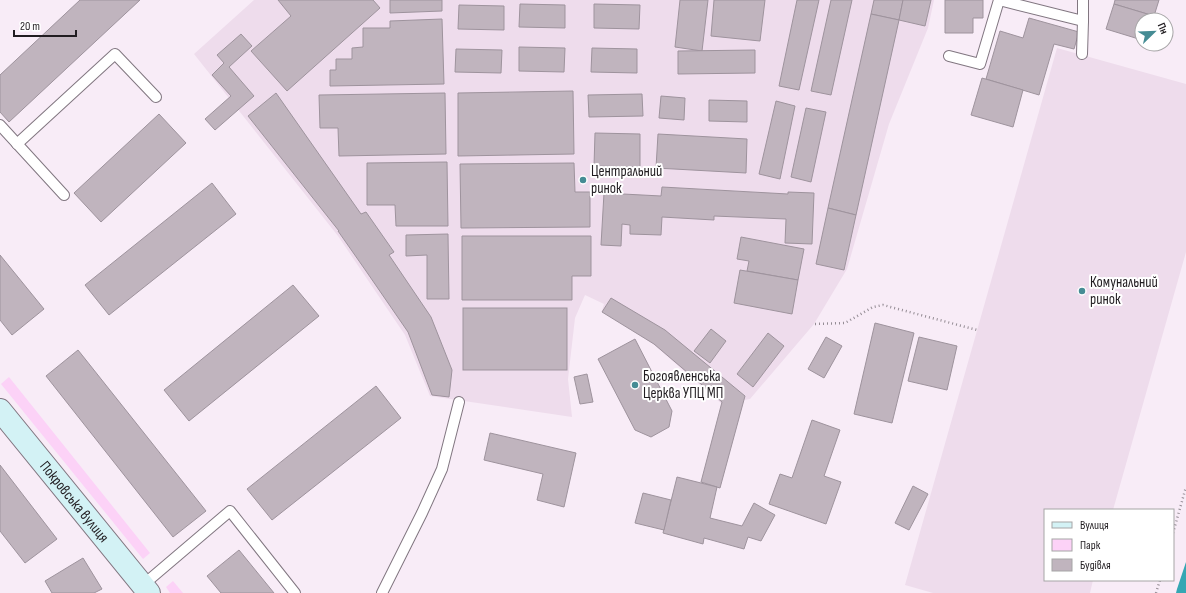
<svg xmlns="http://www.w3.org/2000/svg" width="1186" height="593" font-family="'Sofia Sans Condensed',sans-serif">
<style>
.built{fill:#eedcec}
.green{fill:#fcd2f7}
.water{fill:#35a7b3}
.building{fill:#c0b4be;stroke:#9e939d}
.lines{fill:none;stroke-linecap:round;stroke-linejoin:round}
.lane-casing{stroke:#817680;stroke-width:12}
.secondary-casing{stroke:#817680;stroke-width:24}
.path{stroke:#948c94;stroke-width:2.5;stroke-dasharray:1 3;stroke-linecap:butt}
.lane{stroke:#fff;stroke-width:10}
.secondary{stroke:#d3f2f5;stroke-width:22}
.poi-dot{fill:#458c94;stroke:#fff;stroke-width:1.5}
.labels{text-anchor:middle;stroke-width:4;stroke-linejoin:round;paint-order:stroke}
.poi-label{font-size:15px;fill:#211d21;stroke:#fff;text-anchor:start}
.street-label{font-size:15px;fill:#211d21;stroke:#fff}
</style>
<rect width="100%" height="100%" fill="#f8ecf7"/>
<g class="built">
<polygon points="254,0 934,0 928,28 889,124 847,269 814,324 750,399 722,404 653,344 602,311 604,304 585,295 575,318 568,379 572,417 430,396 405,335 338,236 194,54"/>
<polygon points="1057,48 1186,84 1186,252 1113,510 1045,510 1045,580 1093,580 1090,593 933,593 905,585"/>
</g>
<g class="green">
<polygon points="9,377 150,553 143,559 1,384"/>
<polygon points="173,581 183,593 170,593 166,587"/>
</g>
<polygon class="water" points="1186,562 1186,593 1176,593 1177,589"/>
<g class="building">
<polygon points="80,0 140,0 9,122 0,112 0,75"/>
<polygon points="278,0 373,0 380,8 287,91 251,51 291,16"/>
<polygon points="390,0 442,0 442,11 390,13"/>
<polygon points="680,0 708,0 702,51 675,47"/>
<polygon points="714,0 765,0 760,41 711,36"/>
<polygon points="797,0 819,0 799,90 779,86"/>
<polygon points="831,0 852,0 831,95 811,91"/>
<polygon points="874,0 903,0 899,20 871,14"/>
<polygon points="903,0 931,0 925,26 899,20"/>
<polygon points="945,0 983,0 983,18 973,18 973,33 945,33"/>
<polygon points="1115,0 1159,0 1154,16 1114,4"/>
<polygon points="520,4 565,5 565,28 519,27"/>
<polygon points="594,4 640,5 639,29 594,28"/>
<polygon points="1114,4 1154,16 1153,20 1142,20 1142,40 1106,29"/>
<polygon points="459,5 504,6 504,30 458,29"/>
<polygon points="871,14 899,20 856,215 828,208"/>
<polygon points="1029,18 1079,32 1074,49 1054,44 1039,95 986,79 1000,31 1023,38"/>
<polygon points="442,19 444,84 330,86 330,70 336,70 336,59 352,59 352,48 363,47 363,28 390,28 390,21"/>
<polygon points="241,34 252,46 229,67 254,96 215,130 205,119 231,96 212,75 224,63 217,55"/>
<polygon points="519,47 565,48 564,72 519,71"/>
<polygon points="592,48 637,49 637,73 591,72"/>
<polygon points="456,49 502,50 501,73 455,72"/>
<polygon points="755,50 755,73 678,74 678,51"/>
<polygon points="982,78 1023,90 1013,127 971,115"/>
<polygon points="573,91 574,154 458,156 458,93"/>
<polygon points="276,93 361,214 366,212 394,252 389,255 431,317 452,370 449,397 432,395 408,332 366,271 338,231 339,231 248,116"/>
<polygon points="445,93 446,154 339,156 338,128 320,128 319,95"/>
<polygon points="642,94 643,116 589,117 588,95"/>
<polygon points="661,96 685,98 684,120 659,118"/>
<polygon points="709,100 747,101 747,122 709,121"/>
<polygon points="776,101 795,106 780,179 759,174"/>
<polygon points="806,108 826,112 811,182 791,177"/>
<polygon points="159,114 186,143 101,222 74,193"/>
<polygon points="595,133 640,134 640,167 594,166"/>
<polygon points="658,134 747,139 746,173 656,168"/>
<polygon points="447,162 448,226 396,226 395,205 367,205 367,163"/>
<polygon points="574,163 575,192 590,192 590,227 461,228 460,164"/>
<polygon points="212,183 236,214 109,315 85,285"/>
<polygon points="662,187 788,194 788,192 814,193 812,244 785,243 786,219 714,216 714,220 662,217 661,235 630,234 630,225 622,224 621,246 601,245 604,193 661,196"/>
<polygon points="828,208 856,215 844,270 816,264"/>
<polygon points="448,234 449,299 427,299 427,255 406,256 406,235"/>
<polygon points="462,236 591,236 591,276 572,276 572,300 462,300"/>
<polygon points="741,237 804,249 798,280 747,271 749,261 737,259"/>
<polygon points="0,255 44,309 12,335 0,320"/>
<polygon points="740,270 798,280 792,314 734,303"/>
<polygon points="293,285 319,316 189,421 164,390"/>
<polygon points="611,298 665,330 745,396 720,488 701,482 722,402 654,344 602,312"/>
<rect x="463" y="308" width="104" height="62"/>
<polygon points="875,323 914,333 892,423 854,414"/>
<polygon points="711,329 726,341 710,363 694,351"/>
<polygon points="768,333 784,346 753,387 737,374"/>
<polygon points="826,337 842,346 824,378 808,369"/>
<polygon points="919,337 957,346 947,390 908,381"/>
<polygon points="635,339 672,411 669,427 651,437 635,430 598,359"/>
<polygon points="78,350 206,511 173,537 46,376"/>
<polygon points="587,374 593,402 580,404 574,377"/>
<polygon points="376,386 401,418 272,520 247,489"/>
<polygon points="812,420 840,430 824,476 841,482 826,524 769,504 780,474 792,478"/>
<polygon points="490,433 576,453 564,507 537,500 543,474 484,460"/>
<polygon points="0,465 57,539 25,563 0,531"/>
<polygon points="677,477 717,487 710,518 742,526 754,503 775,515 761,541 748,537 744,549 704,538 703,544 663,533"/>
<polygon points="913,486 928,494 909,530 895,523"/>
<polygon points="643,493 671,500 664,530 635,523"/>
<polygon points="239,550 274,593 221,593 207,576"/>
<polygon points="83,558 102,589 94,593 52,593 45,581"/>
</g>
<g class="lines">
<g class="lane-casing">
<g id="lane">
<polyline points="1082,54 1083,21"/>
<polyline points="949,56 980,64 999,0 1083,21 1083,0"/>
<polyline points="0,125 64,195"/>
<polyline points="17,144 115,54 156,97"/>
<polyline points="143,585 230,511 295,593"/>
<polyline points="382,593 422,513 442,469 459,402"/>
</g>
</g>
<g class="secondary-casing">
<g id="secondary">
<path id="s1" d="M 0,410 L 149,593"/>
</g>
</g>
<g class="path">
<polyline points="815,324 845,323 873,307 883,305 977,330"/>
<polyline points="1173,533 1186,487"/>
<polyline points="1156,593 1160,580"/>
</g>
<use href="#lane" class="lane"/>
<use href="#secondary" class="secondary"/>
</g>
<g class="poi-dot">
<circle cx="583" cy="180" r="4"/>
<circle cx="1082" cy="291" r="4"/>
<circle cx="635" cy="385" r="4"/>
</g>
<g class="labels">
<g class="poi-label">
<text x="591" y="176">Центральний<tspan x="591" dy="17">ринок</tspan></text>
<text x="1090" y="287">Комунальний<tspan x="1090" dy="17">ринок</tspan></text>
<text x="643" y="381">Богоявленська<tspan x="643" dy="17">Церква УПЦ МП</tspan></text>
</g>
<g class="street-label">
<text dy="5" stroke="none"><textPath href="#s1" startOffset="118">Покровська вулиця</textPath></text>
</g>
</g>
<rect x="1044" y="509" width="130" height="72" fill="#ffffff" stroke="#a6a5a6"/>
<rect x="1052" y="522" width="20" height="6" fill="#d3f2f5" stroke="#a6a5a6"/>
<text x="1080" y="529" font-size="12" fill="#211d21">Вулиця</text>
<rect x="1052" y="539" width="20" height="12" fill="#fcd2f7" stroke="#a6a5a6"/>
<text x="1080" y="549" font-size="12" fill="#211d21">Парк</text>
<rect x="1052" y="559" width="20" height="12" fill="#c0b4be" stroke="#a6a5a6"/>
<text x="1080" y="569" font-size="12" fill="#211d21">Будівля</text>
<g transform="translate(1154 32) rotate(67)"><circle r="19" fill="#ffffff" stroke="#a6a5a6"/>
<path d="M0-3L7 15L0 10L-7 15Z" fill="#458c94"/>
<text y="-6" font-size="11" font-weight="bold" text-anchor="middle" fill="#211d21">Пн</text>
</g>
<path d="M14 30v6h62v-6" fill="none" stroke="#211d21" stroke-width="2"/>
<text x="20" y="30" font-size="12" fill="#211d21" stroke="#ffffff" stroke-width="3" paint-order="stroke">20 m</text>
</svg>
